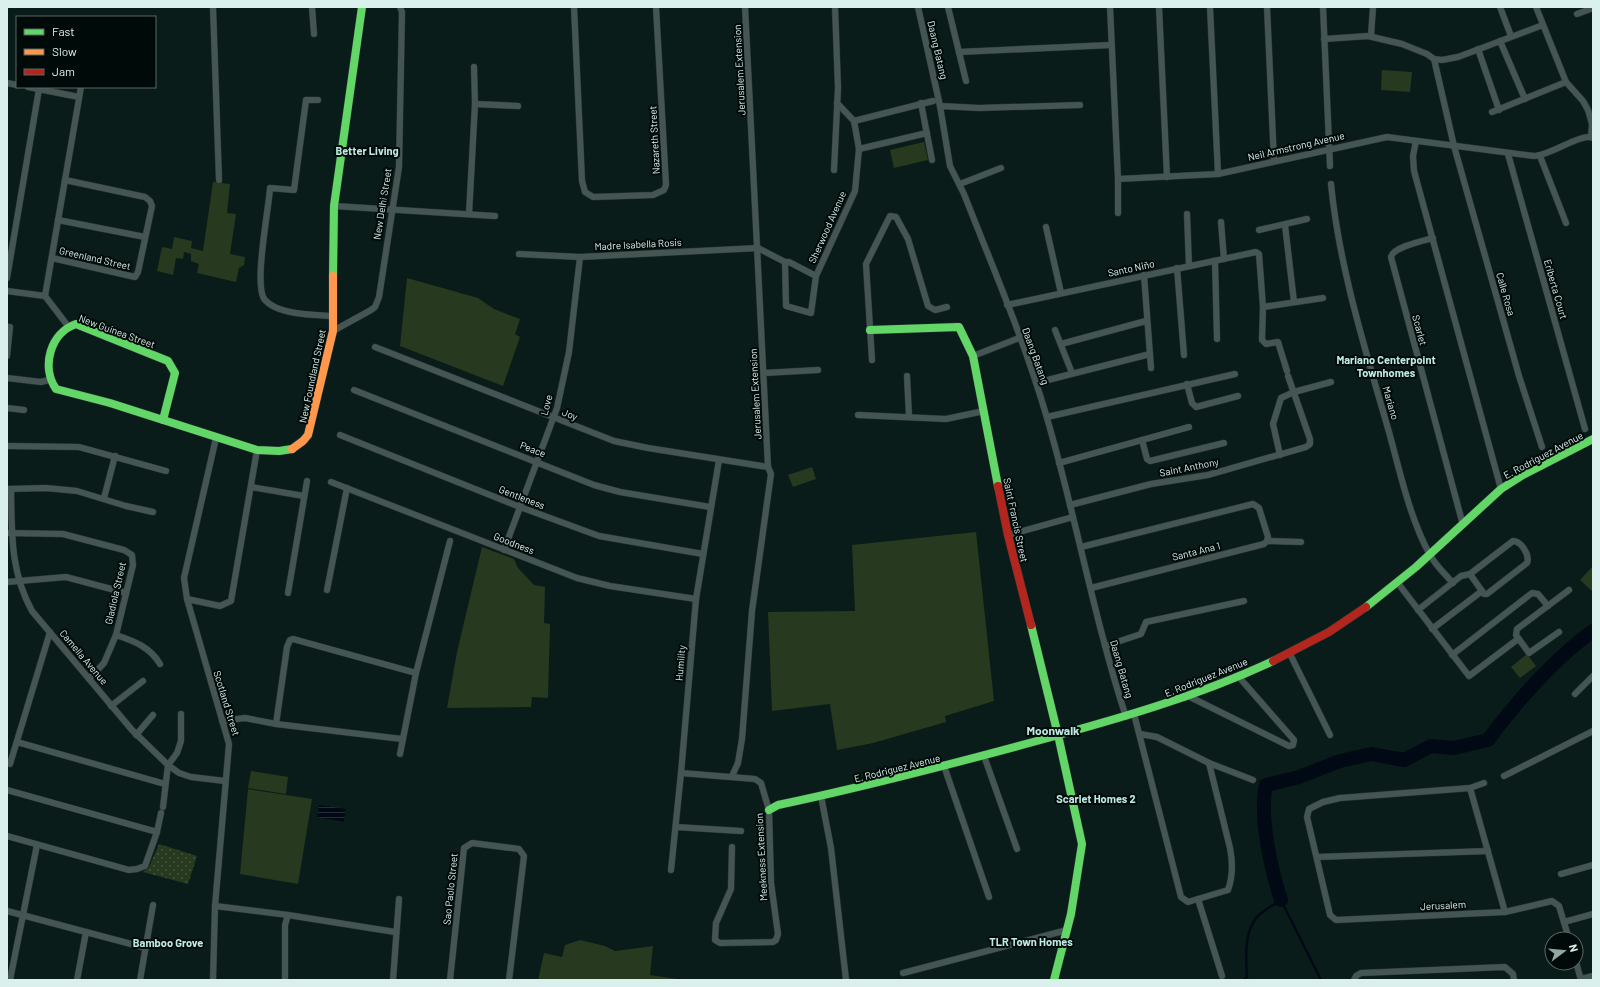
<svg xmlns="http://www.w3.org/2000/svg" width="1600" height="987" font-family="Barlow,sans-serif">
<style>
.grass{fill:#27391e}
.park{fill:url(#park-dots)}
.water{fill:url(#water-rules)}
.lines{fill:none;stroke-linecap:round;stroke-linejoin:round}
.stream{stroke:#010a14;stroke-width:2.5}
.river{stroke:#010a14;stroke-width:14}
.street-casing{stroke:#293433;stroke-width:7}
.fast-casing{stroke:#293433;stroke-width:9}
.slow-casing{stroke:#293433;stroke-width:9}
.jam-casing{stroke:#293433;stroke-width:9}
.street{stroke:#455553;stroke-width:6}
.fast{stroke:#63d668;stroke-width:8}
.slow{stroke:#ff974d;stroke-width:8}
.jam{stroke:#b3261e;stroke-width:8}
.labels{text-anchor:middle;stroke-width:4;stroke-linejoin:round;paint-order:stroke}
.street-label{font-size:10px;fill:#daf0ec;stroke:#000b09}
.neighbourhood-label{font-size:11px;font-weight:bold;fill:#beebe4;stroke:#000b09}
.quarter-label{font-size:12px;font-weight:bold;fill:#beebe4;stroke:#000b09}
</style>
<defs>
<pattern id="park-dots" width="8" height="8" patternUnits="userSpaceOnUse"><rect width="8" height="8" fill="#27391e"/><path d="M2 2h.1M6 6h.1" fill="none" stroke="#46563f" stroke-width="1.8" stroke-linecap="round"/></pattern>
<pattern id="water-rules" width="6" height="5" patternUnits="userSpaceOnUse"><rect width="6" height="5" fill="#010a14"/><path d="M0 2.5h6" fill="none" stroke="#252e36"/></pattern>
</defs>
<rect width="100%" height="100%" fill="#0a1c1a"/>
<g class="grass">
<polygon points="1382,70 1412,72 1410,92 1381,90"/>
<polygon points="924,142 928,160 894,168 890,150"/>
<polygon points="213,182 230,184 227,213 236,214 230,254 245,257 244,265 239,268 236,282 197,273 199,264 191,261 191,254 184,252 183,259 176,258 173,275 157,271 162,247 172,249 174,237 192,241 191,248 203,251"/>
<polygon points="407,278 478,298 494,309 520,319 515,334 520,337 503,386 400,346"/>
<polygon points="812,467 816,479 793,487 788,475"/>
<polygon points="976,532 994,701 945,716 946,722 873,743 837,750 830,704 772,711 768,612 855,611 852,545"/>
<polygon points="482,547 514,559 518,568 534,585 545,587 544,623 550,624 548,698 532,697 531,707 447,708 457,652"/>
<polygon points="1593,566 1593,591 1592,591 1580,580"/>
<polygon points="1527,654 1536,666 1520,678 1511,667"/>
<polygon points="251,771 288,777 286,794 248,788"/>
<polygon points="248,789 312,799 298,884 240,874"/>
<polygon points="580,940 605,946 615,951 653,946 650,975 684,980 538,980 544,953 562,957 565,945"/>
</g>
<polygon class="park" points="159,844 197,856 188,884 143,872 149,867"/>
<polygon class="water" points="319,805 346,809 344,822 317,817"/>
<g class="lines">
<path class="stream" d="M 1244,980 L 1247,977 C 1246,960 1244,937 1254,921 C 1259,912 1272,906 1281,900 L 1321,980"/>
<path class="river" d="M 1281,900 C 1271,869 1259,817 1266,785 L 1299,777 L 1340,761 L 1371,754 L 1404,760 L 1431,746 L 1454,748 L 1488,740 C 1515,703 1556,657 1593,631"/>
<g class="street-casing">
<g id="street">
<polyline points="213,7 219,180"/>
<polyline points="312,7 314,34"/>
<polyline points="574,7 582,181 585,192 593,197 653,195 664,190 666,185 656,7"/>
<path d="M 918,7 L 940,106 L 950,166 L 964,194 C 993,268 1025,342 1047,418 C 1076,517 1094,619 1126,717"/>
<polyline points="948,7 966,81"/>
<polyline points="1110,7 1118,179 1118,213"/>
<polyline points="1159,7 1167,177"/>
<polyline points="1210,7 1218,174"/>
<polyline points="1267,7 1274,161"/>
<polyline points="1323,7 1330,166"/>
<polyline points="1500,7 1511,36"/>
<polyline points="1536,7 1566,82 1583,101 1588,110 1592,124 1591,137"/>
<polyline points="1577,14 1593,8"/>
<polyline points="1371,36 1373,7"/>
<polyline points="1324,39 1368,36 1402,44 1427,54 1434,59 1442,60 1458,57 1543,25"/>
<polyline points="1500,41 1525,99"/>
<polyline points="1478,49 1499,110"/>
<polyline points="959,52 1111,45"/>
<polyline points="1434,59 1454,146 1519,376 1542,447"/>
<polyline points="7,83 17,85"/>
<polyline points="28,87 79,97"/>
<path d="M 318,100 L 306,100 L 294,190 L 270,188 C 269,208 253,287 265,300 C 278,315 315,315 333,316"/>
<polyline points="837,103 854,121"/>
<polyline points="921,103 932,160"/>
<polyline points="475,104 518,106"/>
<polyline points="940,106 979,108 1080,105"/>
<polyline points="1492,112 1566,82"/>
<polyline points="854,121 933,101"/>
<polyline points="1416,141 1413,156 1414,171 1501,489"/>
<polyline points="859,149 927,133"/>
<polyline points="1508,154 1585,429"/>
<polyline points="1540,156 1566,223"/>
<polyline points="834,170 838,88 835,7"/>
<path d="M 1118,179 L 1218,174 L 1387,137 L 1534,156 C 1550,156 1582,132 1593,138"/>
<polyline points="960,184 1001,168"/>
<path d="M 1331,184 C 1339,267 1366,352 1389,432 C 1400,472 1410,519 1430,555 C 1436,566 1445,574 1453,583"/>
<polyline points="334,206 495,216"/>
<polyline points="469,214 475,104 474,67"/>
<polyline points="1187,214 1189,266"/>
<polyline points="58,220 145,237"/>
<polyline points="1221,222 1224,259"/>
<polyline points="1285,225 1294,302"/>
<polyline points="1046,227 1061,293"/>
<polyline points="1259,230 1307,219"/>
<path d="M 1433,238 C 1422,241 1393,247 1391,257 L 1463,525"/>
<polyline points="519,254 580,257 758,248 785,262 789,262 816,276"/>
<polyline points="52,258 135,277 138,272 152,206 150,201 145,197 65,180"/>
<polyline points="1215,261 1217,339"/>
<polyline points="785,262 786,306 811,313 816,276 855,191 859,149 854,121"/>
<polyline points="1177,268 1184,355"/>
<polyline points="1144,275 1151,368"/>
<polyline points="7,278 39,89"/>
<polyline points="7,291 45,296"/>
<polyline points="45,296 81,87"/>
<polyline points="45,296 68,326"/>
<polyline points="1007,305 1256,252 1259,254 1263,307 1262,340 1266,344 1278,342 1287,371"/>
<polyline points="1263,307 1323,298"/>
<polyline points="7,327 10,327 7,356"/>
<polyline points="1055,330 1072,373"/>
<polyline points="333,331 371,310 375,307 379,297 399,167 402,12 400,7"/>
<polyline points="1061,344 1146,321"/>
<polyline points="375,347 614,441 648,448 768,467"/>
<polyline points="973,356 1019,338"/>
<polyline points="872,360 866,264 890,216 896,217 908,239 928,306 935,310 947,307"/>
<polyline points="764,373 818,370"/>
<polyline points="907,376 909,416"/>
<polyline points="7,378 41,382 49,380"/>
<polyline points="1036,383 1150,354"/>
<polyline points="1187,384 1192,403 1196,407 1238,396"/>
<polyline points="354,390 594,485 620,492 710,507"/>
<polyline points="7,408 24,410"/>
<polyline points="858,415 946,419 984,411"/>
<polyline points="1047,417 1235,374"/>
<polyline points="340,435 520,507 599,536 703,554"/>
<polyline points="1142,440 1147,459 1150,461 1224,443"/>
<polyline points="7,446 79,447 166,471"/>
<polyline points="1280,455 1273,424 1281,398 1294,392 1331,382"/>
<polyline points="1059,463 1189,427"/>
<polyline points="331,482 577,578 610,586 696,599"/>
<polyline points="251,487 304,496"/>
<polyline points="7,489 46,488 77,491 126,506 153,512"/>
<path d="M 11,489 C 12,533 10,571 32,611 L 132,730 L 168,765 L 179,773 L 191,777 L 225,781"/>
<polyline points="104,498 115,456"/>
<polyline points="1070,505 1151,484 1208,475 1306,447 1310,444 1310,439 1288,376"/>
<polyline points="7,533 63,534 124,550 132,555 133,565 116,635 104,663 89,679"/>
<polyline points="1008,535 1073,517"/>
<polyline points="1267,541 1301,542"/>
<polyline points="1081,547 1253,504 1259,508 1268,537 1267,541 1264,544 1091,588"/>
<polyline points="504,550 557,408 569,352 580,257"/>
<polyline points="7,582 66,577 126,593"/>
<polyline points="1397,582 1469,676 1518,639"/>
<polyline points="327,590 347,488"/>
<polyline points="288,593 307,481"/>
<polyline points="187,599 220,606 231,601 257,450"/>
<path d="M 1418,610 L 1461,576 L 1470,574 L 1513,541 C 1521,541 1530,555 1527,563 L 1487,594 L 1484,594 L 1470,574"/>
<polyline points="1432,629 1482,591"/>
<polyline points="1559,632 1529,653 1516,635 1517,629 1569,590"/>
<path d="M 116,635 C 134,641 150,647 160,664"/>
<polyline points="1105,646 1141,634 1146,622 1244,601"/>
<polyline points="1289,652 1330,735"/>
<polyline points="1452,655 1532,593 1538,594 1548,606"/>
<polyline points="1575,694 1593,676"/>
<polyline points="1188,696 1289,746 1293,745 1294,740 1238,676"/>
<polyline points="111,706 143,681"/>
<path d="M 1134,714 L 1181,897 L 1188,902 L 1228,890 C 1233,876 1233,863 1230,848 L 1209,763"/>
<polyline points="222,721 245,718 276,724 402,739"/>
<polyline points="276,724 287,647 290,640 293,639 416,673"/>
<polyline points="1140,734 1157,737 1209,763 1253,780"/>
<polyline points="136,735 153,715"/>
<polyline points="17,742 165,784"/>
<polyline points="400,754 416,673 450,541"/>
<polyline points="984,756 1017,849"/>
<polyline points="10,764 50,632"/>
<polyline points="944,766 989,897"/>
<polyline points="681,773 755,779 761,783 769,810 771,883 778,934 776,940 773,942 720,943 715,940 716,923 731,889 732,847"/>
<polyline points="732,776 738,763 742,739 752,611 771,474 768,467 745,7"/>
<polyline points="1504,776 1593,731"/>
<polyline points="1484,783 1470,788 1340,798 1323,802 1309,809 1307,817 1330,915 1336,920 1505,912 1552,901 1559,906 1569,939"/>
<polyline points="1470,788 1505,912"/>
<polyline points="7,790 157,832"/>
<polyline points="821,796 831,848 846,980"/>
<polyline points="163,807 168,765 177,753 181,741 181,714"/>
<polyline points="676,827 741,831"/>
<polyline points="7,836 129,870 137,869 145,866 157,832 161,813"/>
<polyline points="1317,857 1488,851"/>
<polyline points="671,870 681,773 696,599 719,460"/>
<polyline points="1561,874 1593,865"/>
<polyline points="1198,899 1222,976"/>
<polyline points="215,906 288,915 395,932"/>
<polyline points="7,911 146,948"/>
<polyline points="1564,922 1593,914"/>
<polyline points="1576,962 1581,980"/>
<polyline points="903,973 1067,930"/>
<polyline points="1581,979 1593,976"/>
<polyline points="10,980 37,845"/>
<polyline points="77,980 86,932"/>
<polyline points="140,980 153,905"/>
<polyline points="213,980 215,906 229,744 187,599 184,578 216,438"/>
<polyline points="285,980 285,925 288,915"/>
<polyline points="393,980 399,899"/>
<polyline points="450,980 464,848 472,843 519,849 524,856 509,980"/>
<polyline points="1354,980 1356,976 1361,973 1505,967 1513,974 1514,980"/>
</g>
</g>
<g class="fast-casing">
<g id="fast">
<polyline points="333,276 334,206 362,7"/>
<polyline points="870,330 959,327 973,356 998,486"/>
<path d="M 163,420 L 175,373 L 168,361 L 76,324 C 50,333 41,367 56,389 L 110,403 L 257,450 L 279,451 L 292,449"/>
<polyline points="1366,607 1416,567 1501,489 1523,475 1593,439"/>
<polyline points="1031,625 1058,735 1082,844 1071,914 1054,980"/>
<path d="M 769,810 L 778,805 C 864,787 948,765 1033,742 C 1114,720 1196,697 1273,661"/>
</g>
</g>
<g class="slow-casing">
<polyline id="slow" points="292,449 303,441 308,435 333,331 333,276"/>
</g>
<g class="jam-casing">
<g id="jam">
<polyline points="998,486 1008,535 1031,625"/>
<polyline points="1273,661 1329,632 1366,607"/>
</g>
</g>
<use href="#street" class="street"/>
<use href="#fast" class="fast"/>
<use href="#slow" class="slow"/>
<use href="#jam" class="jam"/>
</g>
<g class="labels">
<g class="street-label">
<text transform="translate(938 50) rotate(77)" y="4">Daang Batang</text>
<text transform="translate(739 70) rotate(-93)" y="4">Jerusalem Extension</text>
<text transform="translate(654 140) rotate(-93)" y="4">Nazareth Street</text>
<text transform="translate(1296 146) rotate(-13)" y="4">Neil Armstrong Avenue</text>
<text transform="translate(382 204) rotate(-81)" y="4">New Delhi Street</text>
<text transform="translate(827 227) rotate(-66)" y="4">Sherwood Avenue</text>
<text transform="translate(638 244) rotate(-3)" y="4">Madre Isabella Rosis</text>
<text transform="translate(95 258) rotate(13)" y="4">Greenland Street</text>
<text transform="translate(1131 268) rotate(-12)" y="4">Santo Niño</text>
<text transform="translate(1556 289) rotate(74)" y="4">Eriberta Court</text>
<text transform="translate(1506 294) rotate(74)" y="4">Calle Rosa</text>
<text transform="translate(1420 330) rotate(75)" y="4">Scarlet</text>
<text transform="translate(117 331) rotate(20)" y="4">New Guinea Street</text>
<text transform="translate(1036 356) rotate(70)" y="4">Daang Batang</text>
<text transform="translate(312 376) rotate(-78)" y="4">New Foundland Street</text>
<text transform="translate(755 394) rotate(-93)" y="4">Jerusalem Extension</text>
<text transform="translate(1391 403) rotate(74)" y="4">Mariano</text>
<text transform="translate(546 405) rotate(-75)" y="4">Love</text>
<text transform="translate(570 414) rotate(21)" y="4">Joy</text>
<text transform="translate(533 449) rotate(21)" y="4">Peace</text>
<text transform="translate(1543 455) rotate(-28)" y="4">E. Rodriguez Avenue</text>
<text transform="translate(1189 467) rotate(-11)" y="4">Saint Anthony</text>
<text transform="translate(522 497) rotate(21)" y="4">Gentleness</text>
<text transform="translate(1016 520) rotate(78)" y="4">Saint Francis Street</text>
<text transform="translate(514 543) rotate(21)" y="4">Goodness</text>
<text transform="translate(1196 551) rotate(-14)" y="4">Santa Ana 1</text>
<text transform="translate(115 593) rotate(-77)" y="4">Gladiola Street</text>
<text transform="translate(84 657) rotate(50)" y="4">Camella Avenue</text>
<text transform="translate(680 663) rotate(-85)" y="4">Humility</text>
<text transform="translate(1122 669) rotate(74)" y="4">Daang Batang</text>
<text transform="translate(1206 677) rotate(-22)" y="4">E. Rodriguez Avenue</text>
<text transform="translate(227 703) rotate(73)" y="4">Scotland Street</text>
<text transform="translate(897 768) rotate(-14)" y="4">E. Rodriguez Avenue</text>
<text transform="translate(761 857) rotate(-93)" y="4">Meekness Extension</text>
<text transform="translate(450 889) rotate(-84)" y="4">Sao Paolo Street</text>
<text transform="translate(1443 905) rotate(-3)" y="4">Jerusalem</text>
</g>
<g class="neighbourhood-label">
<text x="367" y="155">Better Living</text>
<text x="1386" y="364">Mariano Centerpoint<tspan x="1386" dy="13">Townhomes</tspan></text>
<text x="1096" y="803">Scarlet Homes 2</text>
<text x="1031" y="946">TLR Town Homes</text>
<text x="168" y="947">Bamboo Grove</text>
</g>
<g class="quarter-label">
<text x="1053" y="735">Moonwalk</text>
</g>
</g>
<rect width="1600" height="987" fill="none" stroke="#daf0ec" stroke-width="16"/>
<rect x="16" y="16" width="140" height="72" fill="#000b09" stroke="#576764"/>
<rect x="24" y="29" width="20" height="6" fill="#63d668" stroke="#576764"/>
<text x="52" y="36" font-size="12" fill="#daf0ec">Fast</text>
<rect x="24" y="49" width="20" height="6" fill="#ff974d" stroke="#576764"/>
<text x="52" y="56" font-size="12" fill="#daf0ec">Slow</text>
<rect x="24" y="69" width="20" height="6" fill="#b3261e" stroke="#576764"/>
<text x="52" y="76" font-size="12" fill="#daf0ec">Jam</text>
<g transform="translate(1564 951) rotate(74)"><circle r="19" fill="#000b09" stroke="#576764"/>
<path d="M0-3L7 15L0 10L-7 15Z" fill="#91a6a2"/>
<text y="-6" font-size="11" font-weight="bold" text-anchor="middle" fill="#daf0ec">N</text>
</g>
</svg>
